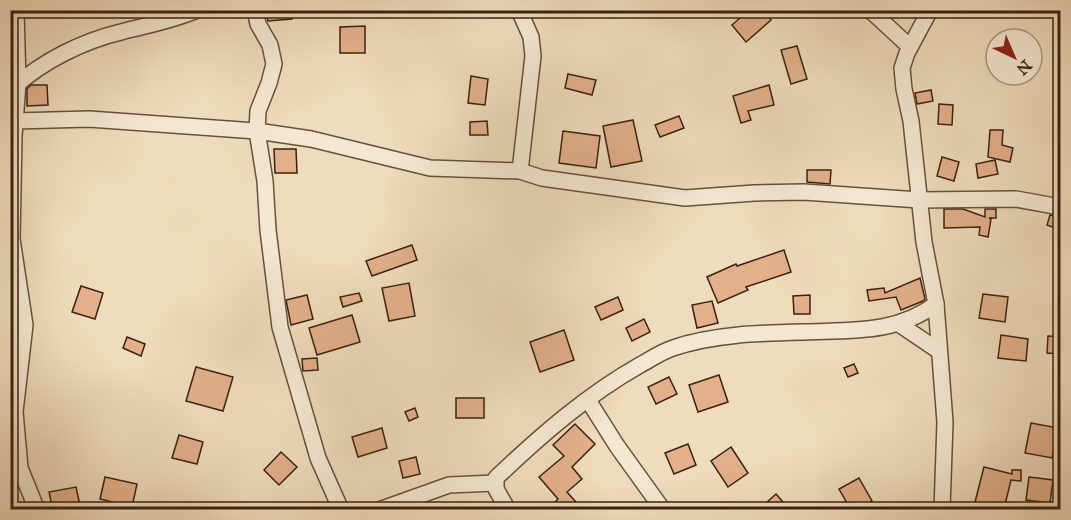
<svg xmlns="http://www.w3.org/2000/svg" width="1071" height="520" font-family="'IM FELL Great Primer',serif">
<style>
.building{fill:#e3b08a;stroke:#3b2111;stroke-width:1.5}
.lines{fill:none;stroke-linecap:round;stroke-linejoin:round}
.minor-casing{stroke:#68503c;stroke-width:18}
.minor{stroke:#f5e8d3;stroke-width:15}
</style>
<rect width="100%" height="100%" fill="#efdcbc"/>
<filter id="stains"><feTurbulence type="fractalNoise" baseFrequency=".00333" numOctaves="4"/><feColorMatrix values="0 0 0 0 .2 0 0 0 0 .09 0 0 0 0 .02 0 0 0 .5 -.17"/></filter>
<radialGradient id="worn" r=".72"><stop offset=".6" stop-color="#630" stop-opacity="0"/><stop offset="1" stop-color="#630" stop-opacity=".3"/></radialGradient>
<g class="building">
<polygon points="265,10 291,10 292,19 268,21"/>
<polygon points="749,10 764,10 771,20 746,42 732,25"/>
<polygon points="365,26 365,53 340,53 340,27"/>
<polygon points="797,46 807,79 791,84 781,50"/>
<polygon points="568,74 596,80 592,95 565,88"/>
<polygon points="471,76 488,79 485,105 468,103"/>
<polygon points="31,85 47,85 48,105 27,106 27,89"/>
<polygon points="769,85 774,105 748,111 751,120 741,123 733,96"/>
<polygon points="931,90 933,101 917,104 915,93"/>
<polygon points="939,104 953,105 952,125 938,124"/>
<polygon points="679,116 684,128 660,137 655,125"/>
<polygon points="633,120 642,161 611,167 603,126"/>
<polygon points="487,121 488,135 470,135 470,122"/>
<polygon points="990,130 1003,130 1002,145 1013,148 1010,162 988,157"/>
<polygon points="563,131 600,136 596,168 559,163"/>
<polygon points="274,149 296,149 297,173 275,173"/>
<polygon points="942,157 959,162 954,181 937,176"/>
<polygon points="995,160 998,174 978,178 976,164"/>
<polygon points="807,170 831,170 830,184 807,182"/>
<polygon points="944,209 963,209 985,217 985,209 996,209 996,218 989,218 991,219 988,237 979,235 980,227 944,228"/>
<polygon points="1050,215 1060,216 1060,230 1047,225"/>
<polygon points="412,245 417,260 372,276 366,261"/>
<polygon points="784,250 791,272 746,287 748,290 718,303 707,277 736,264 737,266"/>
<polygon points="920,278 925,299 923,301 901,310 896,297 869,301 867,290 884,288 885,293"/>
<polygon points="409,283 415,316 389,321 382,288"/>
<polygon points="81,286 103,293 95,319 72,312"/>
<polygon points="359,293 362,301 343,307 340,297"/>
<polygon points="983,294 1008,297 1005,322 979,318"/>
<polygon points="307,295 313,319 291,325 286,300"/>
<polygon points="810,295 810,314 794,314 793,296"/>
<polygon points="618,297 623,310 601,320 595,307"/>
<polygon points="712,301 718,323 697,328 692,305"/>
<polygon points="352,315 360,342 317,355 309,328"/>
<polygon points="644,319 650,332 632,341 626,328"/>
<polygon points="564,330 574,360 540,372 530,342"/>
<polygon points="1001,335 1028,339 1026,361 998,358"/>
<polygon points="1048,336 1060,337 1060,354 1047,353"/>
<polygon points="127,337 145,344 141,356 123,348"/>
<polygon points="317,358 318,370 303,371 302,359"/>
<polygon points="854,364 858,373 848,377 844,368"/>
<polygon points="196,367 233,377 223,411 186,401"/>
<polygon points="719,375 728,402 698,412 689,385"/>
<polygon points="669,377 677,394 656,404 648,387"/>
<rect x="456" y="398" width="28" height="20"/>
<polygon points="415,408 418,417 409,421 405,412"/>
<polygon points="1031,423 1058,428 1052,458 1025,453"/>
<polygon points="575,424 595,444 572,467 582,479 567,492 583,510 547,510 558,499 539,477 564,456 553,445"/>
<polygon points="382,428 387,448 358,457 352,437"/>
<polygon points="179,435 203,442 197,464 172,458"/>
<polygon points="688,444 696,465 674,474 665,453"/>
<polygon points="731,447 748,473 728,487 711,461"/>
<polygon points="281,452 297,467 279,485 264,470"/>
<polygon points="416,457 420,474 403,478 399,461"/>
<polygon points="984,467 1012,474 1012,470 1021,470 1021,481 1011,480 1004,509 975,502"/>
<polygon points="105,477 137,484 132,507 100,499"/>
<polygon points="1029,477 1053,480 1050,503 1026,500"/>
<polygon points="859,478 872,501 857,510 851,510 839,489"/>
<polygon points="76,487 81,510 53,510 49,492"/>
<polygon points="776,494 790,510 758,510"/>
</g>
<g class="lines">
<g class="minor-casing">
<g id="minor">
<polyline points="16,10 18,83 14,136 12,239 25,325 15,412 20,468 37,510"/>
<polyline points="255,10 258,24 270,45 274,64 269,83 258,111 257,131 265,181 268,230 280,327 318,458 341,510"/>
<polyline points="519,10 531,37 533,56 520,171"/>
<polyline points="870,10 910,47"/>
<polyline points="930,10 907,53 902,68 904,89 911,121 924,242 936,304 945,422 942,510"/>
<path d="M 14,87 C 43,61 83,41 121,32 C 147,25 172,21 197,10"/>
<polyline points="15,121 89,119 257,131 311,139 430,168 520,171 542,178 685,198 754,193 804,192 919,200 1016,199 1060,207"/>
<polyline points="899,324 939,351"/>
<polyline points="588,400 617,446 663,510"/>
<polyline points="379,510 449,485 495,483"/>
<path d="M 508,510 L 496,489 L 496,478 C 540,436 587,395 640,365 C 651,359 661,352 673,348 C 713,334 762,333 804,332 C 851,330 896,334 936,304"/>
</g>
</g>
<use href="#minor" class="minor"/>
</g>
<rect width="1071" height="520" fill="none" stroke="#efdcbc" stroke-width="36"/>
<rect x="12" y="12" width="1047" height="496" fill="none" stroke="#3b2111" stroke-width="3"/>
<rect x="18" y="18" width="1035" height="484" fill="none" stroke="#3b2111" stroke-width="1.5"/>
<g transform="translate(1014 57) rotate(136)"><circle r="28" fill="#f5e8d3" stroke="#ab9885" stroke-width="1.5"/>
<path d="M0-4.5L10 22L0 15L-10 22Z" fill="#8f2418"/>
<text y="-9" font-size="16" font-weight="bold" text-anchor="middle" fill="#3b2111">N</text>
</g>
<rect width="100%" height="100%" filter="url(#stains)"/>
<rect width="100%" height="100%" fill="url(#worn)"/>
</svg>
